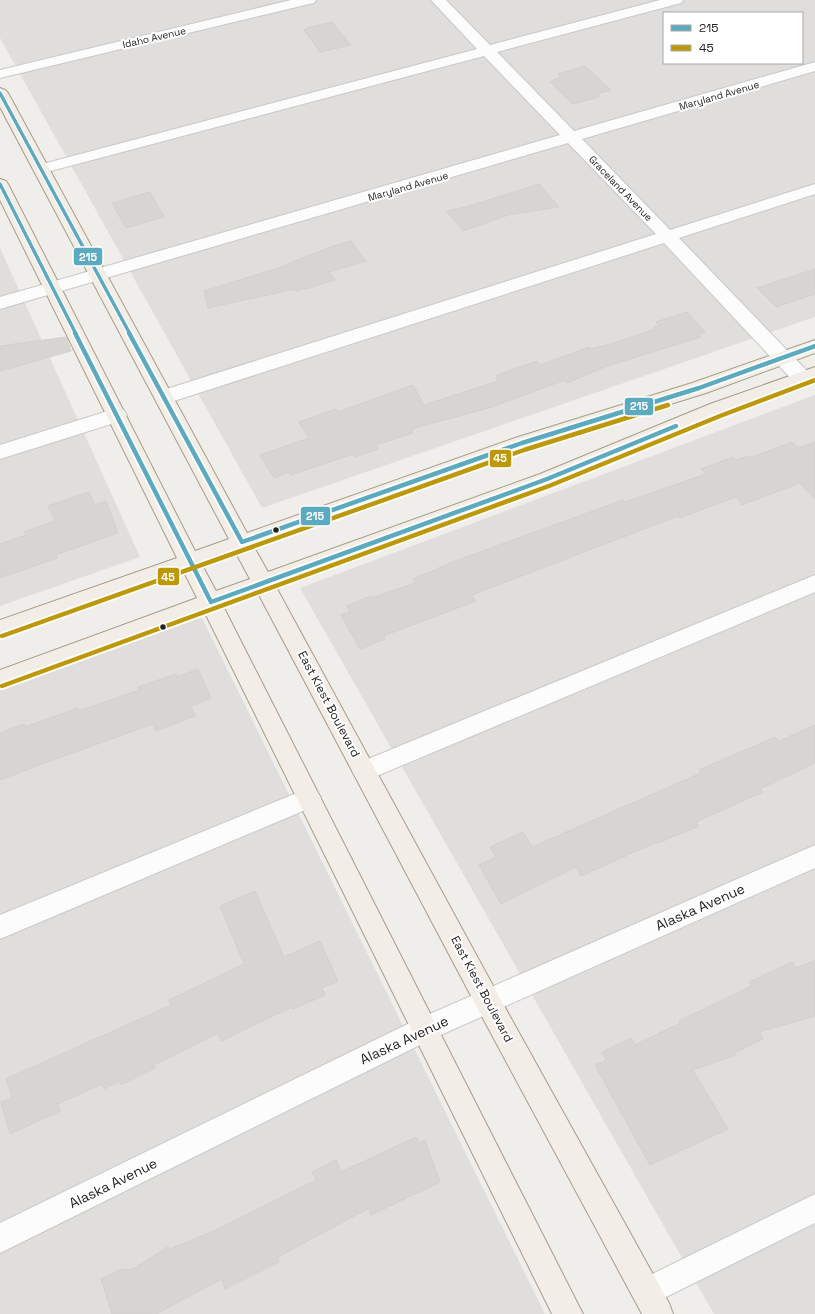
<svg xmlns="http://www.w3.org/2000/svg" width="815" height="1314" font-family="'Space Grotesk',sans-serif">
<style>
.residential{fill:#dfdedc;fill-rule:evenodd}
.building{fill:#d7d4d2;stroke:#d3d0cc}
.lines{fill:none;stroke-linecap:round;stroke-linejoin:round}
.minor-casing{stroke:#c9c8c7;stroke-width:2}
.major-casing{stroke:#a79c86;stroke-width:2}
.minor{fill:#fdfcfc;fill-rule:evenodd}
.major{fill:#f3ede7;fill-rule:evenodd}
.bus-1-far1-casing{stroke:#fff;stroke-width:5.5}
.bus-1-casing{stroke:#fff;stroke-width:8}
.bus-2-casing{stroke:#fff;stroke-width:8}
.bus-1-far1{stroke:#5caac0;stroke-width:3.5}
.bus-1{stroke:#5caac0;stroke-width:4.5}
.bus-2{stroke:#bd990a;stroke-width:4.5}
.bus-dot{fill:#222;stroke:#fff;stroke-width:1.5}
.labels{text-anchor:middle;stroke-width:4;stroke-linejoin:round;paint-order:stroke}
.far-street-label{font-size:10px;fill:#222;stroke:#fff}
.street-label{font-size:12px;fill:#222;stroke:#fff}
.near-street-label{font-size:14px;fill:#222;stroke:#fff}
.line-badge{stroke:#fff;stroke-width:1.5}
.badge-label{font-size:11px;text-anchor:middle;font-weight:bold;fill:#fff}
</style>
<rect width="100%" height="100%" fill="#f0eeeb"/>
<g class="residential">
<path d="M 0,0 L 815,0 L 815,317 L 262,508 L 0,38 ZM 664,13 L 802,13 L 802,63 L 664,63 Z"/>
<polygon points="0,248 140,557 0,606"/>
<polygon points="815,395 815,1314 714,1314 300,588"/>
<polygon points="200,614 545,1314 0,1314 0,689"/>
</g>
<g class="building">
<polygon points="332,22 351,45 320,52 304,30 308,29 307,28"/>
<polygon points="585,66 611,90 597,94 599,97 573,104 550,82 560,77 558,74"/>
<polygon points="539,184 559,207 508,215 463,231 446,211 466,207"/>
<polygon points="150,192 164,217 126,228 112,203"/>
<polygon points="351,241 366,261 329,272 335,280 306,289 306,288 296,291 295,289 208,308 204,291 278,268 330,247"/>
<polygon points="815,269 815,294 776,307 757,288"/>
<polygon points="687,312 705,332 699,334 701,337 607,366 567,383 565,380 489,408 411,429 413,433 376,445 378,449 355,457 353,454 291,475 289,472 274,478 260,455 309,438 299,422 336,409 338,412 413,385 424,405 498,381 496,377 498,376 497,375 537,361 540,365 589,347 590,349 610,344 655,329 654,327 659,326 656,322"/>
<polygon points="66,337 71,351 0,371 0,346"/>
<polygon points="792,442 798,448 815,442 815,499 800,483 742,505 736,497 680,518 678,516 472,595 476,601 383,636 385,639 360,649 341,615 350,612 347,606 371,596 372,598 415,583 413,579 455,561 623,500 625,502 706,474 701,469 733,457 736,460 748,456 749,458"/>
<polygon points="89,492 95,505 106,501 118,533 56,555 57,558 0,578 0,544 26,535 24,532 55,521 48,506"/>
<polygon points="198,669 211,698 191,706 195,716 156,731 153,724 53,760 0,780 0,733 24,724 25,727 78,708 79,711 139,690 138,687 176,674 177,677"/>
<polygon points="815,725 815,763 760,789 763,792 696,822 699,826 658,843 657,842 581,876 576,867 501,904 479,865 496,857 490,847 523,832 532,847 701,773 699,770 775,737 779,741"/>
<polygon points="255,891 284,957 320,941 338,981 322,988 325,995 293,1009 292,1007 221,1041 218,1033 154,1065 155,1068 121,1085 120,1081 104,1089 102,1084 58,1104 60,1111 10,1134 1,1102 12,1097 6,1079 171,1005 169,1000 244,964 220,906"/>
<polygon points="815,960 815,1016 759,1032 763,1039 735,1053 736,1055 693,1070 728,1129 650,1165 595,1065 606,1060 602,1052 631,1038 635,1045 680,1023 679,1021 751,986 749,982 792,962 797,968"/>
<polygon points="416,1137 419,1143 425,1140 440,1182 371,1215 369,1208 278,1257 279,1262 225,1289 222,1279 156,1314 112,1314 101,1279 121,1269 131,1270 168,1247 170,1249 214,1231 316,1180 312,1172 336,1160 341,1172"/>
</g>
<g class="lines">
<g class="minor-casing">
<g id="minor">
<polygon points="291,0 316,0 314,3 309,4 0,78 0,70"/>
<polygon points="431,0 446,0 490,45 660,0 683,0 681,3 497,52 574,131 815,62 815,71 582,139 670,230 815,184 815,194 679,238 809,373 811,378 809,383 802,384 795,383 664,243 171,402 164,404 157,402 155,397 157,392 656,234 568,143 0,309 0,297 560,135 484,56 47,172 41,174 35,172 33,169 35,166 477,49"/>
<polygon points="117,408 124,410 127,415 124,420 0,459 0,445"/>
<polygon points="815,575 815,592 372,778 364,781 356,778 352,771 356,764"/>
<polygon points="309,788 317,791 321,798 317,805 0,939 0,915"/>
<polygon points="815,845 815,868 434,1038 0,1253 0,1223 416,1020"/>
<polygon points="815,1194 815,1223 656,1302 646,1307 636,1302 631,1292 636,1282"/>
</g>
</g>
<g class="major-casing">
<path id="major" d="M 0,88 L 5,90 L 8,93 L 247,533 L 515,438 L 692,383 L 815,340 L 815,353 L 706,393 L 529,448 L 254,547 L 268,572 L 540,474 L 710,404 L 815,367 L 815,380 L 724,414 L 554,484 L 276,587 L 497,993 L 669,1303 L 673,1314 L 642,1314 L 479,1011 L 258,593 L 223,606 L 583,1314 L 552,1314 L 205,613 L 0,688 L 0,670 L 197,598 L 184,572 L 0,638 L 0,620 L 177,558 L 0,200 L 0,179 L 6,181 L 8,184 L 195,551 L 229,539 L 0,107 ZM 236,553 L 250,579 L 216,591 L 202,565 Z"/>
</g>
<use href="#minor" class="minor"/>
<use href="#major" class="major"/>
<g class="bus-1-far1-casing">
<g id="bus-1-far1">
<polyline points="0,93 130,334"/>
<polyline points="0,184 76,334"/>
</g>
</g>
<g class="bus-1-casing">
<g id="bus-1">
<polyline points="75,333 211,602 547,479 676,426"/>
<polyline points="129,333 242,542 522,443 699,388 815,346"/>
</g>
</g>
<g class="bus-2-casing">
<g id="bus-2">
<polyline points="2,636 524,450 668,405"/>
<polyline points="2,686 549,486 720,416 815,380"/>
</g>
</g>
<use href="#bus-1-far1" class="bus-1-far1"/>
<use href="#bus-1" class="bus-1"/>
<use href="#bus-2" class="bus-2"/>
</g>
<g class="bus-dot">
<circle cx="276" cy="530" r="3.5"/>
<circle cx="163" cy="627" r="3.5"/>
</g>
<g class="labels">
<g class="far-street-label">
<text transform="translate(154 37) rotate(-13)" y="4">Idaho Avenue</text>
<text transform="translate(719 95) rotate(-16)" y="4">Maryland Avenue</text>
<text transform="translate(408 186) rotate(-16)" y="4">Maryland Avenue</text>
<text transform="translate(621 188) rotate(46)" y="4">Graceland Avenue</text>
</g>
<g class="street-label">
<text transform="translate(329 704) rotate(62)" y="4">East Kiest Boulevard</text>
<text transform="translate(482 989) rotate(62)" y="4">East Kiest Boulevard</text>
</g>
<g class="near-street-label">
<text transform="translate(700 907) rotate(-24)" y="5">Alaska Avenue</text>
<text transform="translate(404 1040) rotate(-25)" y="5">Alaska Avenue</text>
<text transform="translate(113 1183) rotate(-26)" y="5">Alaska Avenue</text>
</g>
</g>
<g class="line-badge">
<rect x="73" y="247" width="30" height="19" rx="4" fill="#5caac0"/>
<rect x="624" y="397" width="30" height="19" rx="4" fill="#5caac0"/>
<rect x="489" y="449" width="23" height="19" rx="4" fill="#bd990a"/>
<rect x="300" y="506" width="31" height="20" rx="4" fill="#5caac0"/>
<rect x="157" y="567" width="23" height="19" rx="4" fill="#bd990a"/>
</g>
<g class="badge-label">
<text x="88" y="261">215</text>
<text x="639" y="410">215</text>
<text x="500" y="462">45</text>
<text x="315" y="520">215</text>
<text x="168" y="581">45</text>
</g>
<rect x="663" y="12" width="140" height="52" fill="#ffffff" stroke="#a7a7a7"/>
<rect x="671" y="25" width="20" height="6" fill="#5caac0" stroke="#a7a7a7"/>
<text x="699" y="32" font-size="12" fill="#222222">215</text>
<rect x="671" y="45" width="20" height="6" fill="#bd990a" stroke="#a7a7a7"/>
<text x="699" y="52" font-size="12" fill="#222222">45</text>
</svg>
